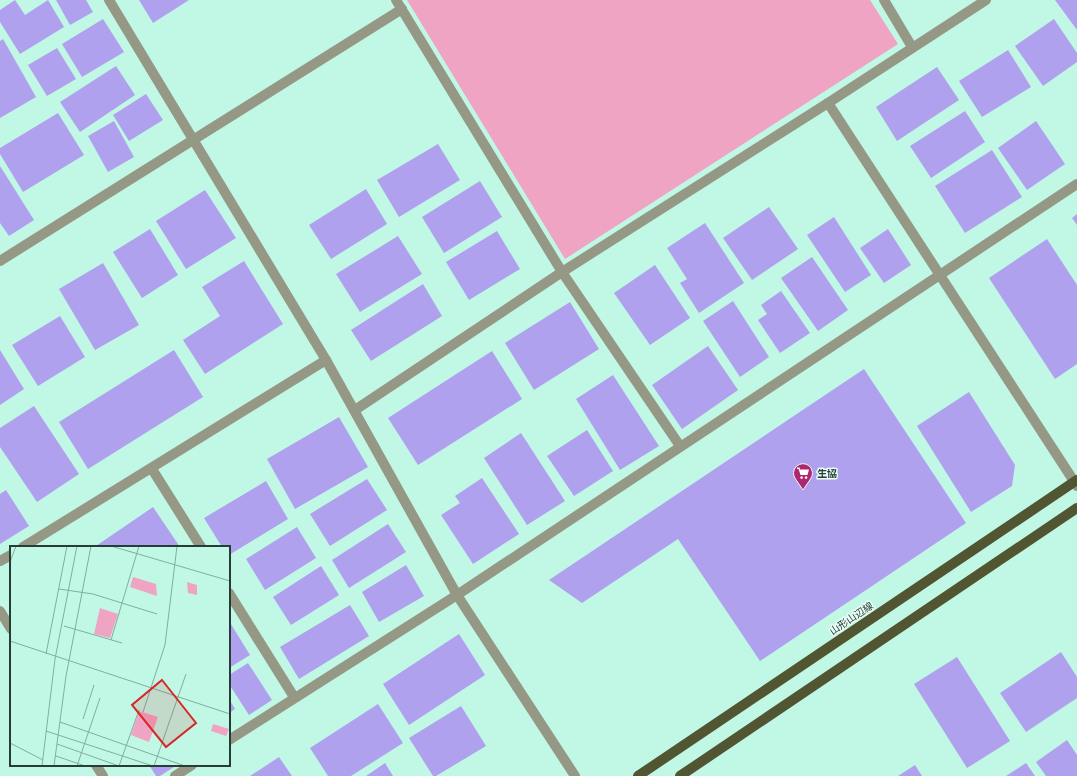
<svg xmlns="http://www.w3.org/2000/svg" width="1077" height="776" font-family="'PT Sans','Noto Sans JP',sans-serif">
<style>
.green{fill:#f0a4c4}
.building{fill:#b0a1ee}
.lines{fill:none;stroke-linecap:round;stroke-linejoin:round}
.minor{stroke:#959884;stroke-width:10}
.major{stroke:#515532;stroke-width:10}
.labels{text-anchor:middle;stroke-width:3;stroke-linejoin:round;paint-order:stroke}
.poi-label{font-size:10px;font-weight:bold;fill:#263c35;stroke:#e7fdf5;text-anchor:start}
.street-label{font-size:10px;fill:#263c35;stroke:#e7fdf5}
.inset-road{fill:none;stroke:#82ad9f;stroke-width:1}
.view{fill:#d62828;fill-opacity:0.15;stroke:#d62828;stroke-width:2}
.inset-edge{fill:none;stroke:#263c35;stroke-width:2}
</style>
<rect width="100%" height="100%" fill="#c0f8e5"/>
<polygon class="green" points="407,0 870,0 898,44 565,259"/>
<g class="building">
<polygon points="15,0 25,15 48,0 64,27 20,54 0,22 0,10"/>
<polygon points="56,0 86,0 93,12 70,25"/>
<polygon points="139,0 189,0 153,23"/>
<polygon points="1055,0 1077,0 1077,30"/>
<polygon points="103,19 124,52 82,77 62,44"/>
<polygon points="1054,19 1077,53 1077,62 1043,86 1015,46"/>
<polygon points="3,39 36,97 0,118 0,41"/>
<polygon points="57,48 76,79 47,96 28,65"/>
<polygon points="1008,50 1031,87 982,117 959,81"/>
<polygon points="116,66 135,95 80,132 60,102"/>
<polygon points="937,67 959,100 897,141 876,107"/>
<polygon points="146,94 163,120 129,141 113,115"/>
<polygon points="965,111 985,142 931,178 910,146"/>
<polygon points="58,113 84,155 23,192 0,154 0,148"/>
<polygon points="114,121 134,157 108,172 88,136"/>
<polygon points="1036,121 1065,164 1027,190 998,148"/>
<polygon points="438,144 460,180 399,217 377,180"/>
<polygon points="992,150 1022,197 965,233 935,186"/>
<polygon points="0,166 34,220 9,236 0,223"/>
<polygon points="480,181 502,217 444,253 422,217"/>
<polygon points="366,189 387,224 331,259 309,225"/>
<polygon points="205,190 236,238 186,269 156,221"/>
<polygon points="769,207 798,249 752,280 723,238"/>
<polygon points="1077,214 1077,225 1072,218"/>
<polygon points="834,217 871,275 845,292 807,235"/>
<polygon points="705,223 744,283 699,313 680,283 687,279 667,248"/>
<polygon points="150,229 178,275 142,298 113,252"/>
<polygon points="888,229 911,265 884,283 860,248"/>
<polygon points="497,231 520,269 469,300 446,262"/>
<polygon points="398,236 422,274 360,312 336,274"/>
<polygon points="1047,239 1077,285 1077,364 1055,379 989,278"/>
<polygon points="812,257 848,310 818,331 781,278"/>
<polygon points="244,261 283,324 205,374 183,340 220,316 202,287"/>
<polygon points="103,263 139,325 95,350 59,289"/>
<polygon points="655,265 690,318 650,345 614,293"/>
<polygon points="423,284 442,316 371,361 351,330"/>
<polygon points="781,291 810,333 780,353 758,320 767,314 761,305"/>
<polygon points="733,301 769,357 740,377 703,321"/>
<polygon points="570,302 599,349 534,390 505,343"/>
<polygon points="60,316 85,357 38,386 12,345"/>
<polygon points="708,346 738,390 682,429 652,385"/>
<polygon points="0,350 24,389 0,405"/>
<polygon points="174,350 203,397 88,469 59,422"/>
<polygon points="492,351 522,399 418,465 388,418"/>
<polygon points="864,369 966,523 760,661 678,539 582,603 549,580"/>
<polygon points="613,375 659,446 620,470 576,399"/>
<polygon points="969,392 1015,465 1012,486 971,512 917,426"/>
<polygon points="34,406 79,474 37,502 0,447 0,428"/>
<polygon points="339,417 368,467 295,509 267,459"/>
<polygon points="587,430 613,471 574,496 547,456"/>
<polygon points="521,433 565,501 527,525 484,458"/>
<polygon points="482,478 519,534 473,564 441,515 460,503 455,496"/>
<polygon points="367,479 387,510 330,546 310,514"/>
<polygon points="266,481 288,519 229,555 229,547 222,547 204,518"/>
<polygon points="6,490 29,526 0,544 0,494"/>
<polygon points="153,507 180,547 97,547 96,546"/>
<polygon points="388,524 406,552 349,588 332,560"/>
<polygon points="297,527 316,558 265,590 246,559"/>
<polygon points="406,565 424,596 379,622 362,592"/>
<polygon points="321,566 339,595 291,625 273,597"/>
<polygon points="350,605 369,636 299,679 280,647"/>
<polygon points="229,621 250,655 229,668"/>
<polygon points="459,634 485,675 409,725 383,684"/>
<polygon points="1061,652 1077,677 1077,698 1026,732 1000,693"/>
<polygon points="957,657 1010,741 967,768 914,684"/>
<polygon points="248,663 272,700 249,715 229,684 229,675"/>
<polygon points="229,699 235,709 229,713"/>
<polygon points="378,704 403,743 351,776 328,776 310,748"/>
<polygon points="461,706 486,746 436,776 433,776 409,738"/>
<polygon points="1067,740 1077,755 1077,776 1046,776 1036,762"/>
<polygon points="279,757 292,776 250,776"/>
<polygon points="385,763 393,776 366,776"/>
<polygon points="1026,763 1035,776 1006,776"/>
<polygon points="149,765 177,765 160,776 156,776"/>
<polygon points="915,765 922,776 898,776"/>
</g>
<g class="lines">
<g class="minor">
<polyline points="109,0 326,360 457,595 575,776"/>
<polyline points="396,0 562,272 680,446"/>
<polyline points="884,0 912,47"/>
<polyline points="828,103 1077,486"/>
<polyline points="0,261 402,9"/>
<polyline points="355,410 562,272 828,103 986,0"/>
<polyline points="152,469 201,547"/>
<polyline points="23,547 326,360"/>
<polyline points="0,561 11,555"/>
<polyline points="229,593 294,697"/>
<polyline points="0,611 11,629"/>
<polyline points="229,740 457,595 1077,184"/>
<polyline points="96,765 103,776"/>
<polyline points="175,776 192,765"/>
</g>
<g class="major">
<polyline points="638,776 1077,480"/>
<polyline points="680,776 1077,508"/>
</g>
</g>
<defs>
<g id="supermarket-pin" transform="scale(1)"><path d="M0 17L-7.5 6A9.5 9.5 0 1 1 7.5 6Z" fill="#ad2870" stroke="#e7fdf5"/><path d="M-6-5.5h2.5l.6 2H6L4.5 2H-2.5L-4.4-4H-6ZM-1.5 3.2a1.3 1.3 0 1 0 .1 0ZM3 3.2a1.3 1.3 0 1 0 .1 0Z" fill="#fff"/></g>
</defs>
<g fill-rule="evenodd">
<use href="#supermarket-pin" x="803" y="473"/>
</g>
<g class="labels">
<g class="poi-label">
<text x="817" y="477">生協</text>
</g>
<g class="street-label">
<text transform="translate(851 618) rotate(-34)" y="4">山形山辺線</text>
</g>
</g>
<g transform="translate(10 546)">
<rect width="220" height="220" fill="#c0f8e5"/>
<path d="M 123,31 L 146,38 L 147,50 L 120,41 ZM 177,36 L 187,39 L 187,49 L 178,47 ZM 90,62 L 108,68 L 100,92 L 84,88 ZM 129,165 L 148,171 L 139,196 L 121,189 ZM 203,178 L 219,183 L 216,190 L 201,185 Z" fill="#f0a4c4"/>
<path class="inset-road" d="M 101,0 L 220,35M 0,16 L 6,0M 49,43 L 83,48 L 147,68M 54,80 L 112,97M 101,94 L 129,0M 0,95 L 220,168M 36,108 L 57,0M 133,166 L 155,99 L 167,0M 73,173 L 84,139M 50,176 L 175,220M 36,185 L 143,220M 0,197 L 33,214M 47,198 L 109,220M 46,210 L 75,220M 32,220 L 45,113 L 67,0M 44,220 L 56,130 L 81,0M 67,220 L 90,152M 109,220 L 129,164M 144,220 L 176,128"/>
<path class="view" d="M 152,134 L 186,177 L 156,201 L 122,159 Z"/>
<rect width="220" height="220" class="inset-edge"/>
</g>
</svg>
